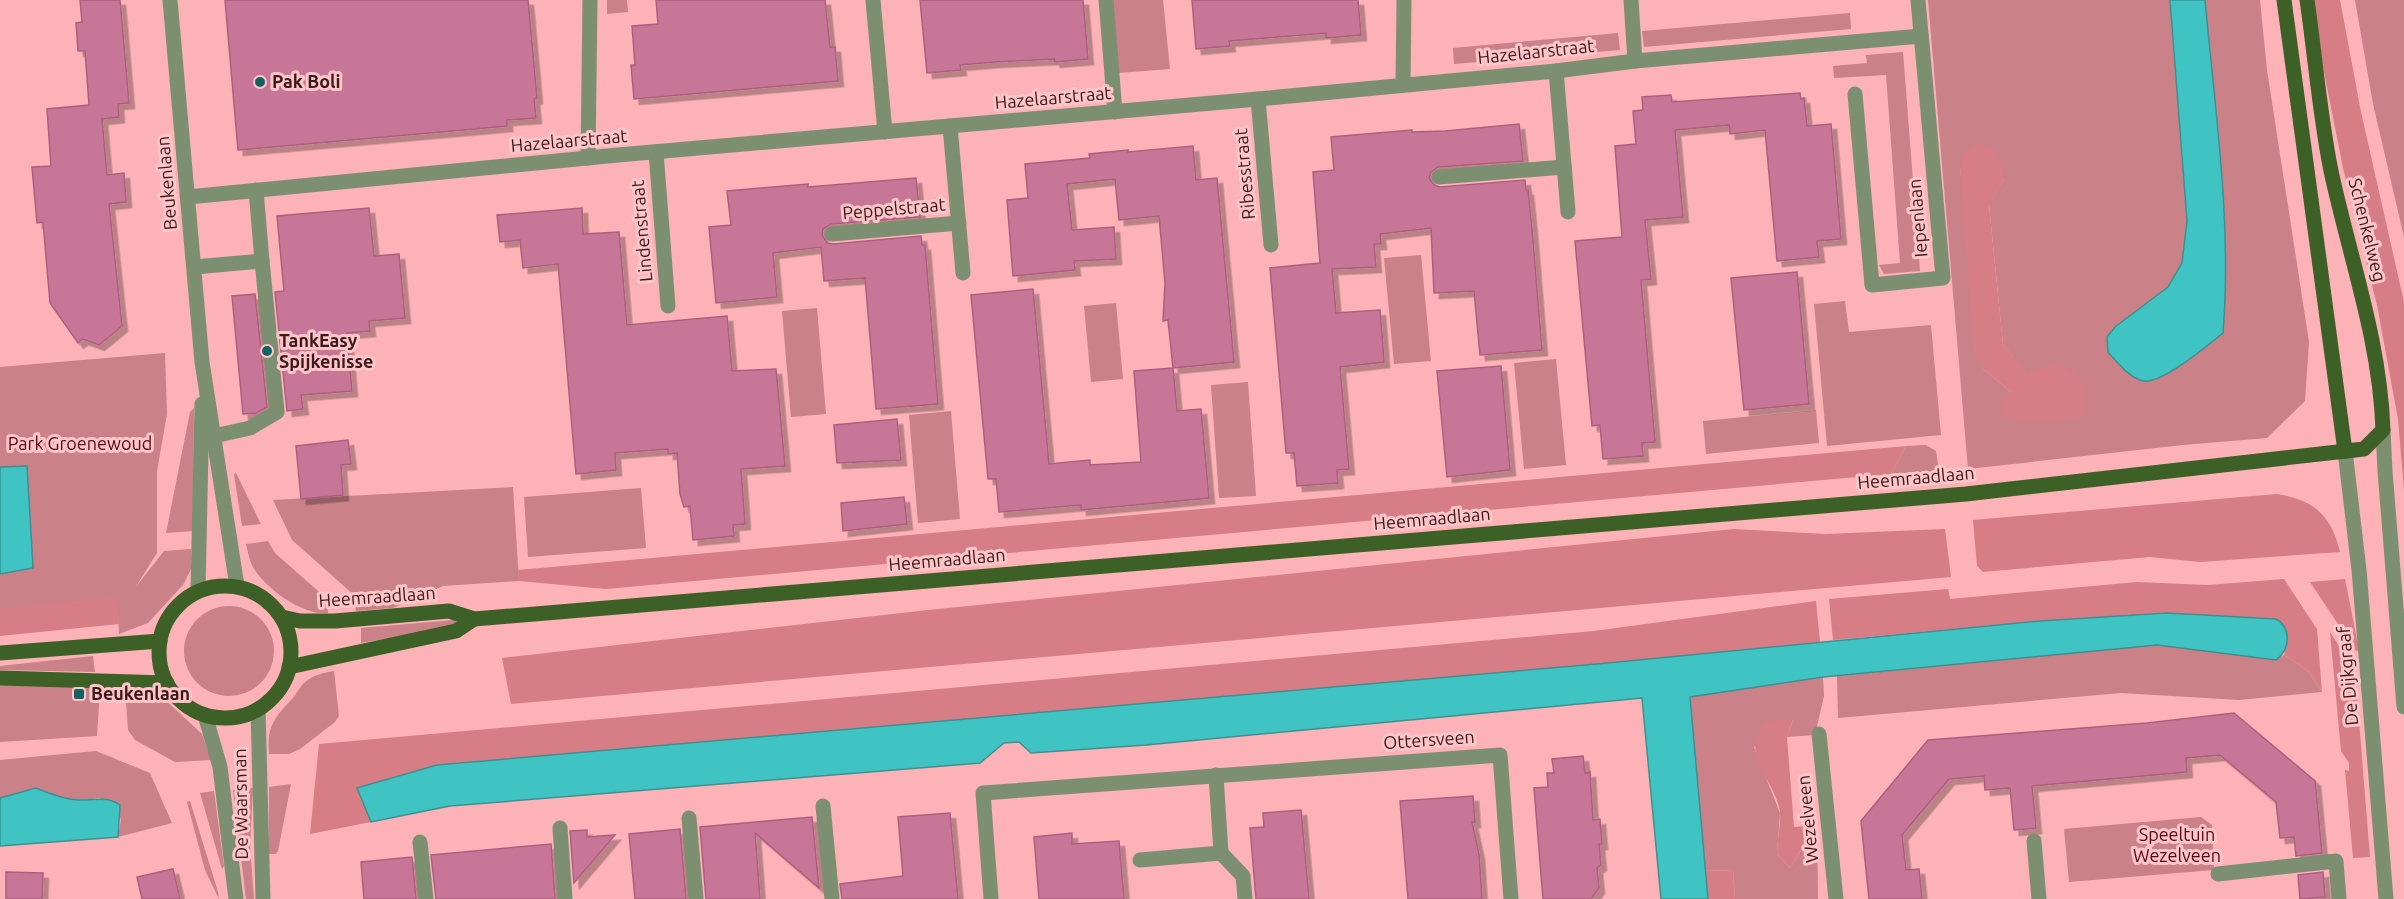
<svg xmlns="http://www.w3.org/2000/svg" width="2404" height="899" font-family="Ubuntu,sans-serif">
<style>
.green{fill:#ca8187;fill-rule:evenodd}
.forest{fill:#d77d86}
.water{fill:#40c4c3;stroke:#3e9091;stroke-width:1.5}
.building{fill:#c77697;stroke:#ae5f80;stroke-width:1.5;filter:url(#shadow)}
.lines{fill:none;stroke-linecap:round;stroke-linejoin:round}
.minor{stroke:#7c9071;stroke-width:15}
.major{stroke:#3d6026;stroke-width:15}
.poi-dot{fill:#126262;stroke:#fec5c8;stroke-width:2}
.labels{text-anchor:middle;stroke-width:6;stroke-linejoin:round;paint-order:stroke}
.street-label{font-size:18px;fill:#3a181c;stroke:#fec5c8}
.poi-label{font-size:18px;font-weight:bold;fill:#3a181c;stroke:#fec5c8;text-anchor:start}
.park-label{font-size:18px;fill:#58041a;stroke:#fec5c8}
</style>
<defs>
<filter id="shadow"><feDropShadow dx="5.5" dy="5.5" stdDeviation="0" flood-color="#0004"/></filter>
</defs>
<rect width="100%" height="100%" fill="#fcb2b7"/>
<g class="green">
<polygon points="607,0 627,0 628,12 607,14"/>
<polygon points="1111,0 1163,0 1170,69 1118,73"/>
<path d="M 1928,0 L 2170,0 L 2187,221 L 2182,263 L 2168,287 L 2115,327 L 2107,337 L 2153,380 L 2186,362 L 2223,333 C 2232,223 2215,110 2205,0 L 2260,0 L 2267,70 L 2309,342 L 2305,401 L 2267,438 L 2183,445 L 1968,469 ZM 1960,168 L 2004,179 L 1989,204 L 2003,344 L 2028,376 L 2011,392 L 1983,369 Z"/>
<polygon points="2355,0 2404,0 2404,237 2373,104"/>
<polygon points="1850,13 1851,29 1644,47 1642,31"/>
<polygon points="1618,33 1620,50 1454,64 1453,48"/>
<polygon points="1903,52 1920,271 1884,274 1879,265 1900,263 1886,75 1834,78 1833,66 1867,63 1866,55"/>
<polygon points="1421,255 1431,361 1394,364 1384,258"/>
<polygon points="1845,301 1849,332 1931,325 1941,435 1827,446 1814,304"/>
<polygon points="1116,303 1123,379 1091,382 1084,306"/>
<polygon points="817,308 826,414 791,417 782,311"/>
<polygon points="165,353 167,414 157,471 157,553 135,588 164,551 191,549 191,569 183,585 148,623 119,634 118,614 114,619 0,632 0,367"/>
<polygon points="1556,359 1566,465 1524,469 1514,363"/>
<polygon points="1248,382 1256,496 1219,498 1211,385"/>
<polygon points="194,408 193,531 166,533 190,412"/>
<polygon points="1816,410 1819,443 1706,454 1703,421"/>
<polygon points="951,411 960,519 918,523 909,415"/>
<polygon points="1926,445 1936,451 1939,471 1891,474 1906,446"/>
<polygon points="236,473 261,524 242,526 234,474"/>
<polygon points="513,487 519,581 443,586 393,608 356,611 354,595 292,540 273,500"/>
<polygon points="641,488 646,548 528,557 524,497"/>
<path d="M 268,541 L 275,553 L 327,599 L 328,613 C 302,615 266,589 253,567 C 249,559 248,552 246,544 Z"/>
<circle cx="229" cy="651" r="45"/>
<polygon points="454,620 456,622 453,627 361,643 361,628"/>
<polygon points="2157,645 2276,660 2284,655 2308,671 2322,692 2239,700 2121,693 1838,718 1837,676"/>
<polygon points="93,656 95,672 0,670 0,666"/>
<path d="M 334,671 L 339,716 L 335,722 L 300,749 L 289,754 L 269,754 C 267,727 273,719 292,699 C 296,695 299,688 303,684 C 312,675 323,673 334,671 Z"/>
<polygon points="1823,677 1824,696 1815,735 1787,737 1793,720 1754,747 1780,813 1777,854 1790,868 1817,825 1818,899 1735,899 1733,870 1705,871 1690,697"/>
<polygon points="0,685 100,687 97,736 0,742"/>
<polygon points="125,687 149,689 161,696 202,734 211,760 175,762 135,740 128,730"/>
<polygon points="96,751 150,773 172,823 118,837 121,819 100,798 80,800 60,797 36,788 0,798 0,760"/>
<polygon points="291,784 278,851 276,854 269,854 269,787"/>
<polygon points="253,788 250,846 254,899 246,899 233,790"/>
<polygon points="214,791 224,866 222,869 200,793"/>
<polygon points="190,801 218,892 219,899 205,870 187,802"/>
<polygon points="2201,817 2212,825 2214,870 2069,882 2064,829"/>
</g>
<g class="forest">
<polygon points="2314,0 2340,0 2361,112 2404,302 2404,490 2398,419 2377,305 2343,168 2323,67"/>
<path d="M 1977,143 L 1994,149 L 2001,164 L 2004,179 L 1989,205 L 2003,344 L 2028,375 C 2062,350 2097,378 2082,417 L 2043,421 L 2000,416 L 2005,399 L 2011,392 L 1983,369 L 1973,348 L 1960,168 L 1966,151 Z"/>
<polygon points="1906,446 1891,474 606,589 519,581 518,570"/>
<path d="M 2277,494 C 2314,500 2331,515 2340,552 L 2200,562 L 2150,557 L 1983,572 L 1977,566 L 1973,520 Z"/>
<polygon points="1734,529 1826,534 1945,529 1951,577 511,704 502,658 928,610"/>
<polygon points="2284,579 2317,629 2322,692 2308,671 2284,655 2287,645 2167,613 2040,621 1833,640 1829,599 1948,589 1950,599 2137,582 2208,585"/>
<polygon points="2345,579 2359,650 2356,651 2310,582"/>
<polygon points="113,597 117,601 119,624 0,636 0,609"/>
<polygon points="1816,601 1820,642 1597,664 437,765 358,788 371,822 310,834 319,744 1594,631"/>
<polygon points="2330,632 2355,671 2370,857 2353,858 2345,770 2349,771 2349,763 2341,751"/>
<path d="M 1782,719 L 1793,720 L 1787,737 L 1794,827 L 1817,825 L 1790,868 L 1777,854 C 1777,842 1781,823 1780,812 C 1775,779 1738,754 1765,722 Z"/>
<polygon points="1733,870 1735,899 1708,899 1705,871"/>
</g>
<g class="water">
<path d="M 2170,0 L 2205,0 C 2215,110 2232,223 2223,333 C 2208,345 2162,384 2144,381 C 2130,379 2117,362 2108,352 L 2107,337 L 2115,327 L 2168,287 L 2182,263 L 2187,221 Z"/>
<polygon points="27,466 33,568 0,574 0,467"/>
<path d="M 2167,613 L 2276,619 C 2292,628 2290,650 2276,660 L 2157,645 L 1823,677 L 1690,697 L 1708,899 L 1661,899 L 1642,698 L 1146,745 L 1031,753 L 1019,742 L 1004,743 L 980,763 L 450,806 L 371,822 L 357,788 L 437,765 L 1597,664 L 2040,621 Z"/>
<path d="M 36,788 C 50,794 63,799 78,800 C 94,801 106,795 120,805 L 118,837 L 0,846 L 0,798 Z"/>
</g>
<g class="building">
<polygon points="80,0 120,0 129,103 118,104 119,117 102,119 107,175 124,173 126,202 109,204 122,326 99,345 83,339 78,343 50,303 43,222 37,223 32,167 51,166 47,109 89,105 85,51 78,51 76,23 82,22"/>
<polygon points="225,0 528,0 537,98 534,99 536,118 507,120 507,126 238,150"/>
<polygon points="656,0 825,0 830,47 835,47 838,81 634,99 631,65 635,65 632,26 658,24"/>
<polygon points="920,0 1083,0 1088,59 1055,62 1054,59 994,62 960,65 961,70 927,73"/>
<polygon points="1192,0 1358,0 1361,35 1326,38 1326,33 1229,41 1230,46 1196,49"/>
<polygon points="1800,93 1801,99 1804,98 1807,126 1831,124 1841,239 1817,241 1819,257 1777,261 1765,130 1730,134 1729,125 1675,130 1683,217 1645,220 1651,279 1641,280 1655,442 1642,443 1643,456 1603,459 1600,425 1592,426 1575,241 1622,237 1615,146 1636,144 1633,111 1643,110 1642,97 1671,95 1672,102"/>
<polygon points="1519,124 1523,161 1438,167 1431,172 1429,178 1434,185 1440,187 1525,180 1526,190 1528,190 1532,229 1542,350 1480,355 1474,291 1434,293 1431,228 1380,234 1381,244 1374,244 1376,267 1332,269 1336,313 1380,310 1383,347 1384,362 1340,367 1349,469 1337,470 1338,483 1297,486 1294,453 1286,453 1270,268 1320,263 1313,172 1334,170 1331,137 1412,130 1412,132 1445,131"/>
<polygon points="1193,146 1196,180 1217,178 1234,362 1173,368 1177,411 1201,409 1209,498 1081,510 1081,505 999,512 996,479 988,479 971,295 1033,289 1049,464 1090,460 1090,465 1141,462 1134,371 1173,368 1168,320 1163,321 1165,283 1159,216 1119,220 1115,179 1067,184 1072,230 1114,227 1116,259 1074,261 1075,270 1013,276 1007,200 1028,198 1025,164 1090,158 1089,154 1128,150 1128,152"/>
<polygon points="916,178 920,217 831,224 823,229 822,235 827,243 833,244 921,236 922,245 925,245 938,404 876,409 865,278 824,281 821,247 773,253 777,297 716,303 709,227 731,225 727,191 808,184 808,187"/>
<polygon points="369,208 374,256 399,254 405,318 369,321 370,331 347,333 352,391 301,395 303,409 287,411 275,292 284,291 277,216"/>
<polygon points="582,208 583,234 619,232 627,325 727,316 732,371 776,369 785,466 741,469 745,524 733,525 734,536 693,540 690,506 684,507 680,494 677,453 668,454 668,449 615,453 616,470 576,474 558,264 523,268 520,240 500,242 497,215"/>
<polygon points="1797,272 1809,404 1744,410 1731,278"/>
<polygon points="255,294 267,407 256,413 243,414 232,296"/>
<polygon points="1501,366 1510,470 1447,477 1437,371"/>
<polygon points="897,419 901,460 837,463 834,425"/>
<polygon points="348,440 351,464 341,465 343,495 301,499 296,446"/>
<polygon points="904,497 907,524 843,531 841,503"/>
<polygon points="2234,713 2315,781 2322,853 2296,856 2294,837 2280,838 2276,802 2220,755 2186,758 2187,772 2032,786 2036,828 2014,830 2010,788 1985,790 1984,776 1949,779 1902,835 1906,870 1919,869 1922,899 1869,899 1861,821 1928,740 2147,723"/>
<polygon points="1583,756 1585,773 1590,772 1593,820 1600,819 1602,844 1599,844 1601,865 1597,868 1599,888 1591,899 1543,899 1534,788 1548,787 1547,773 1554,773 1552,759"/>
<polygon points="1473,796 1475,822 1472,822 1479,854 1482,899 1408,899 1400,801"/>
<polygon points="1301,810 1309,899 1256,899 1250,828 1264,827 1263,813"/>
<polygon points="950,813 958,899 842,899 840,884 903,876 898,817"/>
<polygon points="812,817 819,888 755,833 760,899 706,899 700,827"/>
<polygon points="680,829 686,899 635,899 629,834"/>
<polygon points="587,830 587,837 615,835 574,883 570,831"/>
<polygon points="1072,833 1072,844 1119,841 1124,899 1039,899 1034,837"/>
<polygon points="551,844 555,899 436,899 431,855"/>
<polygon points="412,857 416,899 364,899 361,862"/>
<polygon points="173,869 180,899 142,899 137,877"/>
<polygon points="6,872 43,873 42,899 6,899"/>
<polygon points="2323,872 2325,897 2300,899 2298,875"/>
</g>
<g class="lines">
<g class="minor">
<polyline points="170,0 202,362 237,586"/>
<polyline points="873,0 885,132"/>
<polyline points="1106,0 1115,112"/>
<polyline points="1631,0 1635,61"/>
<polyline points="1556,71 1568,212"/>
<polyline points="1403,85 1404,0"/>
<polyline points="1855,94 1872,285 1943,278 1918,0"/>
<polyline points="1258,99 1271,245"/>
<polyline points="950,126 963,273"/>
<polyline points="656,152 668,306"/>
<polyline points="588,158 590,0"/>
<polyline points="1439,177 1564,167"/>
<polyline points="256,190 262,261"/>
<polyline points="188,197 618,155 1258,99 1556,71 1635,61 1921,36"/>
<polyline points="832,234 959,223"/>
<polyline points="195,267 262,261 277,412 250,428 214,436"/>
<polyline points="2383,430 2385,471 2404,707"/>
<polyline points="2345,451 2359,570 2386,899"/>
<polyline points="198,591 202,404"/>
<polyline points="258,709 263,899"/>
<polyline points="205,715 220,767 236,899"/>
<polyline points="1819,734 1836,899"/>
<polyline points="823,806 832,899"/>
<polyline points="689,818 696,899"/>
<polyline points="560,828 565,899"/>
<polyline points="2034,841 2039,899"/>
<polyline points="420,842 426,899"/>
<polyline points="1221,853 1243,876 1245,899"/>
<polyline points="1140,860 1221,853 1216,775"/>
<polyline points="2218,874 2336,861 2339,899"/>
<polyline points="991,899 983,793 1500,755 1511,899"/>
</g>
<g class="major">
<polyline points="2284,0 2345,451"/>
<circle cx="225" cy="652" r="66"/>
<path d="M 282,617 L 300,621 L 335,621 L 449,611 L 474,619 L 1966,494 L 2364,449 L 2383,430 C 2380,340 2350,259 2331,171 C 2320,117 2315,55 2307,0"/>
<polyline points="0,653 160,641"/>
<polyline points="289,667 456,631 474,619"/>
<polyline points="0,678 167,683"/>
</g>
</g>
<g class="poi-dot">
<circle cx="260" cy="82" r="6"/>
<circle cx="267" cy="351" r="6"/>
<rect x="73" y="688" width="12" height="12" rx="3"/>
</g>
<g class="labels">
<g class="street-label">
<text transform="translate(1536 52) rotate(-6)" y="6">Hazelaarstraat</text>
<text transform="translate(1053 98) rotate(-5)" y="6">Hazelaarstraat</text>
<text transform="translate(569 141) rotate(-5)" y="6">Hazelaarstraat</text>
<text transform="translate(1245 174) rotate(-95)" y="6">Ribesstraat</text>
<text transform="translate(167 183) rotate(-95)" y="6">Beukenlaan</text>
<text transform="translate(894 209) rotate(-5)" y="6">Peppelstraat</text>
<text transform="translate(1918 218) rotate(-95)" y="6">Iepenlaan</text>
<text transform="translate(2367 230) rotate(76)" y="6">Schenkelweg</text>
<text transform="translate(642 231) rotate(-95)" y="6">Lindenstraat</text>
<text transform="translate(1916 478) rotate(-5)" y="6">Heemraadlaan</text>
<text transform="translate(1432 519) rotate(-5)" y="6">Heemraadlaan</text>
<text transform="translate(947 560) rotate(-5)" y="6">Heemraadlaan</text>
<text transform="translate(377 597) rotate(-4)" y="6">Heemraadlaan</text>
<text transform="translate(2348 676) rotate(-95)" y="6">De Dijkgraaf</text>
<text transform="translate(1429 740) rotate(-4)" y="6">Ottersveen</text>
<text transform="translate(241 804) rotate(-91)" y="6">De Waarsman</text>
<text transform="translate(1808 819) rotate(-96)" y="6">Wezelveen</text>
</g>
<g class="poi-label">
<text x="272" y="88">Pak Boli</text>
<text x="279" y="347">TankEasy<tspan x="279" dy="21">Spijkenisse</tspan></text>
<text x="91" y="700">Beukenlaan</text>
</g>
<g class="park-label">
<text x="80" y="450">Park Groenewoud</text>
<text x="2177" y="841">Speeltuin<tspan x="2177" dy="21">Wezelveen</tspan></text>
</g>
</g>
</svg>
